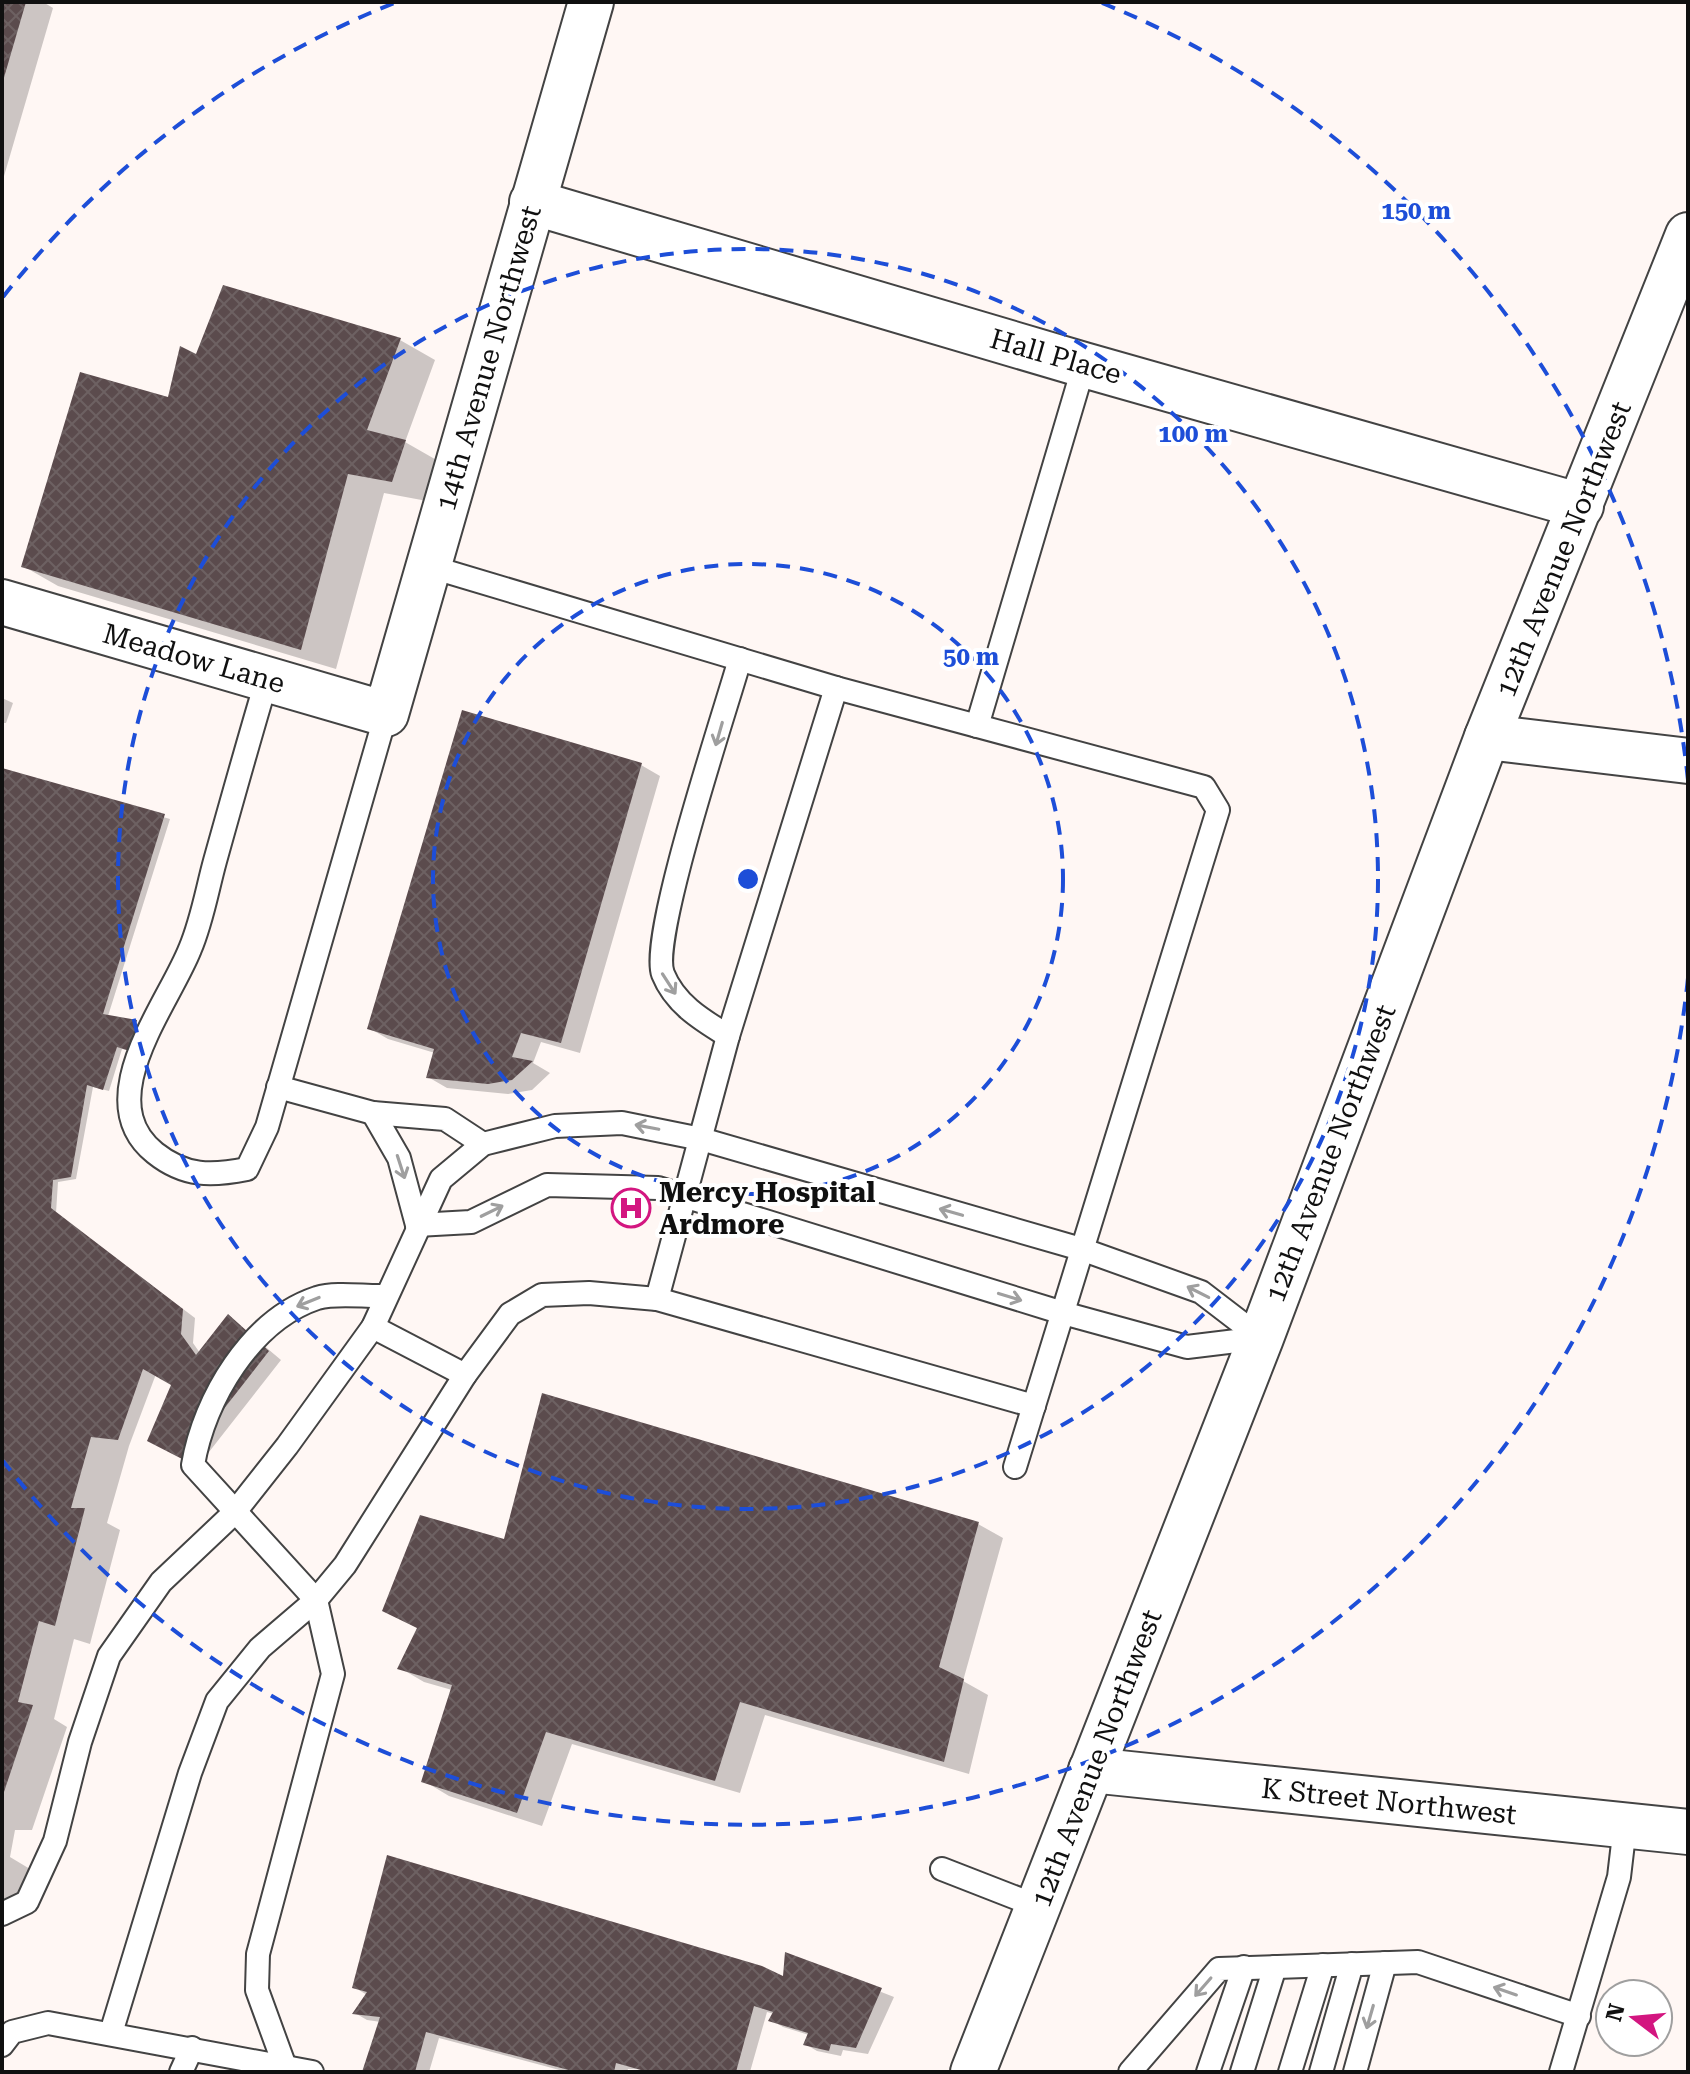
<svg xmlns="http://www.w3.org/2000/svg" width="1690" height="2074" font-family="'Roboto Serif',serif">
<style>
.shadow{fill:#0003}
.building{fill:url(#building-cross-hatch)}
.lines{fill:none;stroke-linecap:round;stroke-linejoin:round}
.service-casing{stroke:#434343;stroke-width:26}
.minor-casing{stroke:#434343;stroke-width:48}
.tertiary-casing{stroke:#434343;stroke-width:48}
.service{stroke:#fff;stroke-width:22}
.minor{stroke:#fff;stroke-width:44}
.tertiary{stroke:#fff;stroke-width:44}
.oneway{stroke:#9f9f9f}
.ring{fill:none;stroke:#1d4ed8;stroke-width:4;stroke-dasharray:14 10}
.labels{text-anchor:middle;stroke-width:8;stroke-linejoin:round;paint-order:stroke}
.street-label{font-size:28px;fill:#101010;stroke:#fff}
.poi-label{font-size:28px;font-weight:bold;fill:#101010;stroke:#fff;text-anchor:start}
.centre{fill:#1d4ed8;stroke:#fff;stroke-width:4}
.ring-label{font-size:24px;text-anchor:middle;font-weight:bold;fill:#1d4ed8;stroke:#fff;stroke-width:8;stroke-linejoin:round;paint-order:stroke}
</style>
<defs>
<pattern id="building-cross-hatch" width="8" height="8" patternUnits="userSpaceOnUse" patternTransform="scale(2)"><rect width="8" height="8" fill="#5b4b4d"/><path d="M0 0l8 8M0 8l8-8" fill="none" stroke="#6d6162"/></pattern>
</defs>
<rect width="100%" height="100%" fill="#fff7f4"/>
<g class="shadow">
<polygon points="2,2 43,2 53,8 2,183"/>
<polygon points="400,340 435,360 405,442 440,462 427,501 384,493 336,669 58,586 23,566 169,399 197,357"/>
<polygon points="2,698 13,703 6,723 2,723"/>
<polygon points="641,765 660,776 580,1053 541,1042 533,1063 550,1073 532,1090 508,1094 447,1088 428,1077 435,1053 388,1039 369,1028"/>
<polygon points="2,770 170,819 108,1016 142,1025 136,1052 122,1049 109,1091 93,1087 76,1179 58,1182 56,1213 195,1318 193,1343 200,1353 229,1316 281,1360 198,1466 174,1385 156,1374 129,1446 107,1523 120,1530 90,1644 74,1639 54,1719 67,1727 32,1830 15,1830 10,1857 30,1869 16,1908 2,1905"/>
<polygon points="978,1524 1003,1538 963,1681 988,1695 969,1774 765,1715 740,1793 572,1744 542,1826 449,1796 424,1781 452,1690 424,1682 400,1668 419,1629 384,1610 505,1541"/>
<polygon points="787,1955 894,1997 868,2054 843,2050 841,2056 817,2051 805,2044 809,2035 783,2027 771,2020 774,2014 767,2012 750,2072 628,2069 627,2072 567,2072 439,2038 429,2072 365,2072 381,2022 367,2020 355,2013 367,1995 354,1987 785,1979"/>
</g>
<g class="building">
<polygon points="2,2 26,2 3,81 2,81"/>
<polygon points="223,285 401,338 367,430 406,440 392,482 348,474 301,650 21,567 80,372 168,397 180,346 196,354"/>
<polygon points="462,710 642,763 561,1043 521,1033 512,1057 533,1061 512,1080 488,1084 426,1078 434,1049 367,1029"/>
<polygon points="2,768 165,814 103,1014 137,1020 130,1051 117,1047 103,1090 87,1085 71,1177 53,1180 51,1208 183,1309 181,1334 196,1355 228,1314 269,1351 184,1460 147,1441 171,1385 143,1369 118,1440 91,1437 71,1508 85,1508 55,1626 39,1621 18,1702 33,1705 3,1795"/>
<polygon points="542,1393 979,1522 939,1667 964,1679 944,1762 740,1702 715,1781 546,1732 517,1813 421,1782 452,1685 397,1669 417,1628 382,1611 420,1515 504,1539"/>
<polygon points="387,1855 762,1966 783,1976 785,1952 882,1988 856,2048 831,2044 829,2051 803,2045 808,2033 768,2021 773,2012 754,2006 736,2072 648,2072 616,2063 614,2072 576,2072 426,2032 415,2072 362,2072 380,2017 352,2014 367,1992 352,1988"/>
</g>
<g class="lines">
<g class="service-casing">
<g id="service">
<polyline points="428,566 836,688 1204,787 1218,810 1015,1467"/>
<path d="M 267,679 C 249,739 232,800 215,861 C 207,890 202,921 190,949 C 168,1005 89,1100 155,1153 C 185,1177 212,1176 247,1169 L 267,1127 L 386,714"/>
<polyline points="977,726 1084,365"/>
<path d="M 728,1036 C 702,1020 675,1004 663,974 C 649,938 726,709 740,659"/>
<polyline points="278,1087 373,1113 445,1119 483,1144"/>
<polyline points="373,1113 399,1158 417,1225"/>
<polyline points="417,1225 471,1222 547,1185 658,1188 1063,1313 1187,1347 1261,1338"/>
<polyline points="657,1299 728,1036 836,688"/>
<polyline points="373,1327 465,1375"/>
<polyline points="942,1869 1037,1906"/>
<polyline points="2,1914 27,1902 55,1841 80,1742 109,1656 161,1582 234,1513 287,1446 373,1327 441,1179 483,1144 555,1126 622,1123 701,1139 1081,1249 1201,1292 1261,1338"/>
<polyline points="111,2033 190,1773 217,1701 260,1648 316,1600 345,1565 465,1375 510,1314 542,1295 589,1293 657,1299 1034,1406"/>
<polyline points="2,2045 12,2032 48,2023 312,2072"/>
<path d="M 284,2064 L 257,1990 L 258,1954 L 333,1674 L 316,1600 L 193,1465 C 204,1399 251,1320 317,1298 C 337,1292 365,1297 385,1296"/>
<polyline points="181,2072 192,2048"/>
<polyline points="1130,2072 1219,1969 1418,1962 1579,2016"/>
<polyline points="1208,2072 1244,1967"/>
<polyline points="1242,2072 1275,1967"/>
<polyline points="1290,2072 1323,1965"/>
<polyline points="1321,2072 1352,1964"/>
<polyline points="1355,2072 1385,1963"/>
<polyline points="1561,2072 1619,1877 1625,1826"/>
</g>
</g>
<g class="minor-casing">
<g id="minor">
<polyline points="532,202 1084,365 1581,506"/>
<polyline points="2,602 386,714 591,2"/>
<polyline points="1487,737 1688,761"/>
<polyline points="1091,1770 1688,1832"/>
</g>
</g>
<g class="tertiary-casing">
<polyline id="tertiary" points="973,2072 1261,1338 1487,737 1688,235"/>
</g>
<use href="#service" class="service"/>
<use href="#minor" class="minor"/>
<use href="#tertiary" class="tertiary"/>
</g>
<defs><path id="oneway-shaft" d="M-6 0H5M1.5-3L5.5 0L1.5 3" fill="none" stroke-width="1.6" stroke-linecap="round" stroke-linejoin="round" transform="scale(2)"/></defs>
<g class="oneway">
<use href="#oneway-shaft" transform="translate(719 734) rotate(106)"/>
<use href="#oneway-shaft" transform="translate(669 984) rotate(57)"/>
<use href="#oneway-shaft" transform="translate(647 1127) rotate(-169)"/>
<use href="#oneway-shaft" transform="translate(401 1167) rotate(72)"/>
<use href="#oneway-shaft" transform="translate(492 1211) rotate(-26)"/>
<use href="#oneway-shaft" transform="translate(951 1212) rotate(-164)"/>
<use href="#oneway-shaft" transform="translate(1198 1292) rotate(-153)"/>
<use href="#oneway-shaft" transform="translate(1010 1297) rotate(17)"/>
<use href="#oneway-shaft" transform="translate(308 1302) rotate(158)"/>
<use href="#oneway-shaft" transform="translate(1203 1987) rotate(131)"/>
<use href="#oneway-shaft" transform="translate(1505 1991) rotate(-161)"/>
<use href="#oneway-shaft" transform="translate(1370 2017) rotate(106)"/>
</g>
<g class="ring">
<circle cx="748" cy="879" r="315"/>
<circle cx="748" cy="879" r="630"/>
<path d="M1688 978A945 945 0 0 1 3 1461M3 297A945 945 0 0 1 394 3M1102 3A945 945 0 0 1 1688 780"/>
</g>
<defs>
<g id="hospital-ring" transform="scale(2)"><circle r="9.5" fill="#fff" stroke="#d31680" stroke-width="1.5"/><path d="M-5-5h3v3.5h4V-5h3V5h-3V1.5h-4V5h-3Z" fill="#d31680"/></g>
</defs>
<g fill-rule="evenodd">
<use href="#hospital-ring" x="631" y="1208"/>
</g>
<g class="labels">
<g class="street-label">
<text transform="translate(1056 356) rotate(16)" y="10">Hall Place</text>
<text transform="translate(488 358) rotate(-74)" y="10">14th Avenue Northwest</text>
<text transform="translate(1563 549) rotate(-68)" y="10">12th Avenue Northwest</text>
<text transform="translate(194 658) rotate(16)" y="10">Meadow Lane</text>
<text transform="translate(1330 1153) rotate(-69)" y="10">12th Avenue Northwest</text>
<text transform="translate(1096 1758) rotate(-69)" y="10">12th Avenue Northwest</text>
<text transform="translate(1389 1801) rotate(6)" y="10">K Street Northwest</text>
</g>
<g class="poi-label">
<text x="659" y="1202">Mercy Hospital<tspan x="659" dy="32">Ardmore</tspan></text>
</g>
</g>
<circle cx="748" cy="879" r="12" class="centre"/>
<g class="ring-label">
<text x="1416" y="219">150 m</text>
<text x="1193" y="442">100 m</text>
<text x="971" y="665">50 m</text>
</g>
<rect width="1690" height="2074" fill="none" stroke="#101010" stroke-width="8"/>
<g transform="translate(1634 2018) rotate(286)"><circle r="38" fill="#ffffff" stroke="#9f9f9f" stroke-width="2"/>
<path d="M0-6L14 30L0 20L-14 30Z" fill="#d31680"/>
<text y="-12" font-size="22" font-weight="bold" text-anchor="middle" fill="#101010">N</text>
</g>
</svg>
